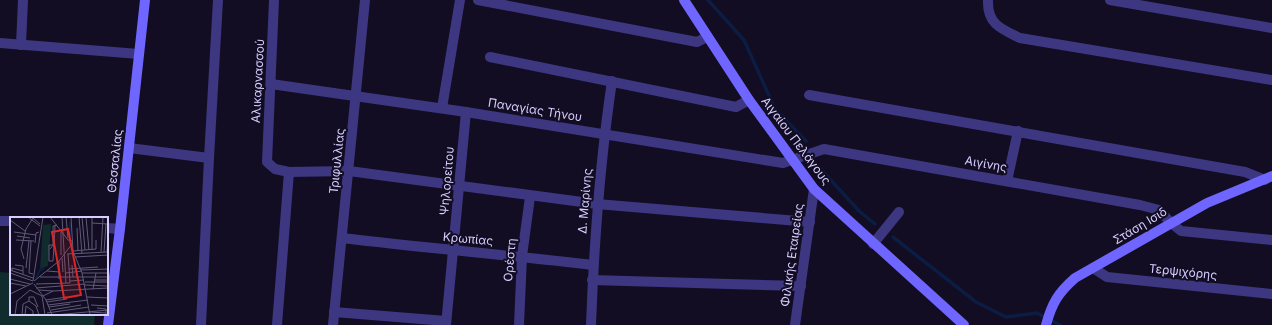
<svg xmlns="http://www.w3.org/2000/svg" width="1272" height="325" font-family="Inter,sans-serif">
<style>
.green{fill:#102c2c}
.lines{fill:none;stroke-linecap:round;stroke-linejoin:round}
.stream{stroke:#0b1d43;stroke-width:3.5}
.street{stroke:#3d3781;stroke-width:10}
.secondary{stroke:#6f65ff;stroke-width:10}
.labels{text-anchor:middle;stroke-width:4;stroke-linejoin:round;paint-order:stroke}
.street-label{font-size:12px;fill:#d6ceff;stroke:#120d22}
.inset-river{fill:none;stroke:#0b1d43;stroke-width:2}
.inset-road{fill:none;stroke:#605a7a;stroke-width:1}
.view{fill:#d62828;fill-opacity:0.15;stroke:#d62828;stroke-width:2}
.inset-edge{fill:none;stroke:#d6ceff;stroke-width:2}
</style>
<rect width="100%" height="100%" fill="#120d22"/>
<polygon class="green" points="0,272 11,273 11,314 95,314 94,325 0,325"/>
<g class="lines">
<g class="stream">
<polyline points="708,0 744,40 775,109 806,141"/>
<polyline points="817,165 859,211 875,224"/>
<polyline points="893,237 976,302 1006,317 1037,313 1060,325"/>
</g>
<g class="street">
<polyline points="274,0 267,162 275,169 289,172 349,171 597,204 810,222"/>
<polyline points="478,0 697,42 707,37"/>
<path d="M 988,0 C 987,24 1001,29 1020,38 L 1272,80"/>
<polyline points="1110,0 1272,28"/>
<polyline points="0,43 139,54"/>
<polyline points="21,45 23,0"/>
<polyline points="490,57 736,107 749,100"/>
<polyline points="271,84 466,112 783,163 824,149 1140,205 1159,210 1170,222 1181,231 1272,240"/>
<polyline points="809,95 1245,172 1265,180"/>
<polyline points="442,108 460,0"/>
<polyline points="129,148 209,158"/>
<polyline points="1007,181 1018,131"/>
<polyline points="0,221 11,221"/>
<polyline points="107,228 120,229"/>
<path d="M 342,238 C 425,248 509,255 593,265"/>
<polyline points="873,244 899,212"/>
<polyline points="1093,268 1107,277 1272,294"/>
<polyline points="592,280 801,286"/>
<polyline points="334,312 446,321"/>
<polyline points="201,325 209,158 218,0"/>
<polyline points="277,325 289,172"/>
<polyline points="333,325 365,0"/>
<polyline points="446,325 466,112"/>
<polyline points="519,325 522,256 530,197"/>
<path d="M 591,325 C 594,243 600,162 612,81"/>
<polyline points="795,325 814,189"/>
</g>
<g class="secondary">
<polyline points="684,0 749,100 814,189 964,325"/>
<polyline points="108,325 120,229 145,0"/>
<path d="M 1046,325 C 1052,303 1058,293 1075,278 L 1207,203 L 1272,176"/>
</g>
</g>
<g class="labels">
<g class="street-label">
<text transform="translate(258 81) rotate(-87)" y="4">Αλικαρνασσού</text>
<text transform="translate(535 110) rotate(9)" y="4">Παναγίας Τήνου</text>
<text transform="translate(796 141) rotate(53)" y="4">Αιγαίου Πελάγους</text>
<text transform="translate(115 161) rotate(-84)" y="4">Θεσσαλίας</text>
<text transform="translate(337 161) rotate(-84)" y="4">Τριφυλλίας</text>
<text transform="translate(986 164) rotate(10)" y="4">Αιγίνης</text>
<text transform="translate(447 181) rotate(-85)" y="4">Ψηλορείτου</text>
<text transform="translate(585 201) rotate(-85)" y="4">Δ. Μαρίνης</text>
<text transform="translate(1140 226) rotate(-31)" y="4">Στάση Ισιδ</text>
<text transform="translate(468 239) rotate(5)" y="4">Κρωπίας</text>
<text transform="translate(792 255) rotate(-82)" y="4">Φιλικής Εταιρείας</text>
<text transform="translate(510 260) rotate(-85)" y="4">Ορέστη</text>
<text transform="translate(1183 272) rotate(6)" y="4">Τερψιχόρης</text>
</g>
</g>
<g transform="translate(10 217)">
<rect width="98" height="98" fill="#120d22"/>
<path d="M 41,7 L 38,49 L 30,52 L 33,8 Z" fill="#102c2c"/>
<path class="inset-river" d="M 60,5 L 60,27M 26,61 L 30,53 L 34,52"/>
<path class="inset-road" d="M 18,0 L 30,9M 40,0 L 58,23 L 62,24M 52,0 L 56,66M 56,0 L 58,21M 61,0 L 63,34 L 72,56 L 80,98M 69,0 L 72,37M 72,0 L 75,33M 76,0 L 79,33M 82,0 L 82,33M 0,3 L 15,14M 82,6 L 98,7M 67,11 L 68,34M 4,15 L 26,18M 51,15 L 51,38M 7,19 L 20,21M 6,23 L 24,24M 21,24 L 19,56 L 23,57M 25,26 L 26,16 L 29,15M 39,28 L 44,28 L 43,44 L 39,44 ZM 44,30 L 45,9M 40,32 L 43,28 L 43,9 L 47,8M 63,34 L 86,32 L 86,23M 91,35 L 93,0M 94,35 L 96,7M 97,35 L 98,17M 57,37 L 98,35M 65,40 L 98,38M 52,41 L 53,55M 14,42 L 11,32 L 16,12 L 23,1 L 30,7M 49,44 L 49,62M 5,48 L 13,49 L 13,57M 62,48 L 63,60M 16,51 L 19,24M 59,52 L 88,50M 0,53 L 23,61M 71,53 L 98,52M 2,54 L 2,51 L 13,54M 37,54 L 50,55M 0,56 L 23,64M 56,56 L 72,54M 72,56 L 98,56M 30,60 L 98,60M 0,62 L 20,67M 84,63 L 98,63M 23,64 L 33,0M 24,64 L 49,44 L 62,27M 60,64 L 74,63M 75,65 L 98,65M 0,66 L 16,69M 24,67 L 36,83 L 42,98M 26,67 L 60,66 L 58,37M 75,68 L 98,69M 26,71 L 75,67M 83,72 L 86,56M 29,73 L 43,74M 0,77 L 23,66M 33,79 L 43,74 L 98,71M 77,80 L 98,81M 36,83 L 57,80M 19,84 L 19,80 L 24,80 L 28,90M 37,85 L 57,82M 38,88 L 78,83M 81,88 L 98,89M 39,90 L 60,87M 87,91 L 96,92 L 96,98M 41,93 L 71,88M 80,95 L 96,96M 37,96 L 79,90M 5,98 L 7,84 L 20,73 L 32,79 L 35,98M 12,98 L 13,87 L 19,84 L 26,89 L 29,98M 15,98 L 16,89 L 23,94 L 23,98M 45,98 L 98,93"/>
<path class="view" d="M 58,12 L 71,78 L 54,81 L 42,15 Z"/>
<rect width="98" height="98" class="inset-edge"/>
</g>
</svg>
